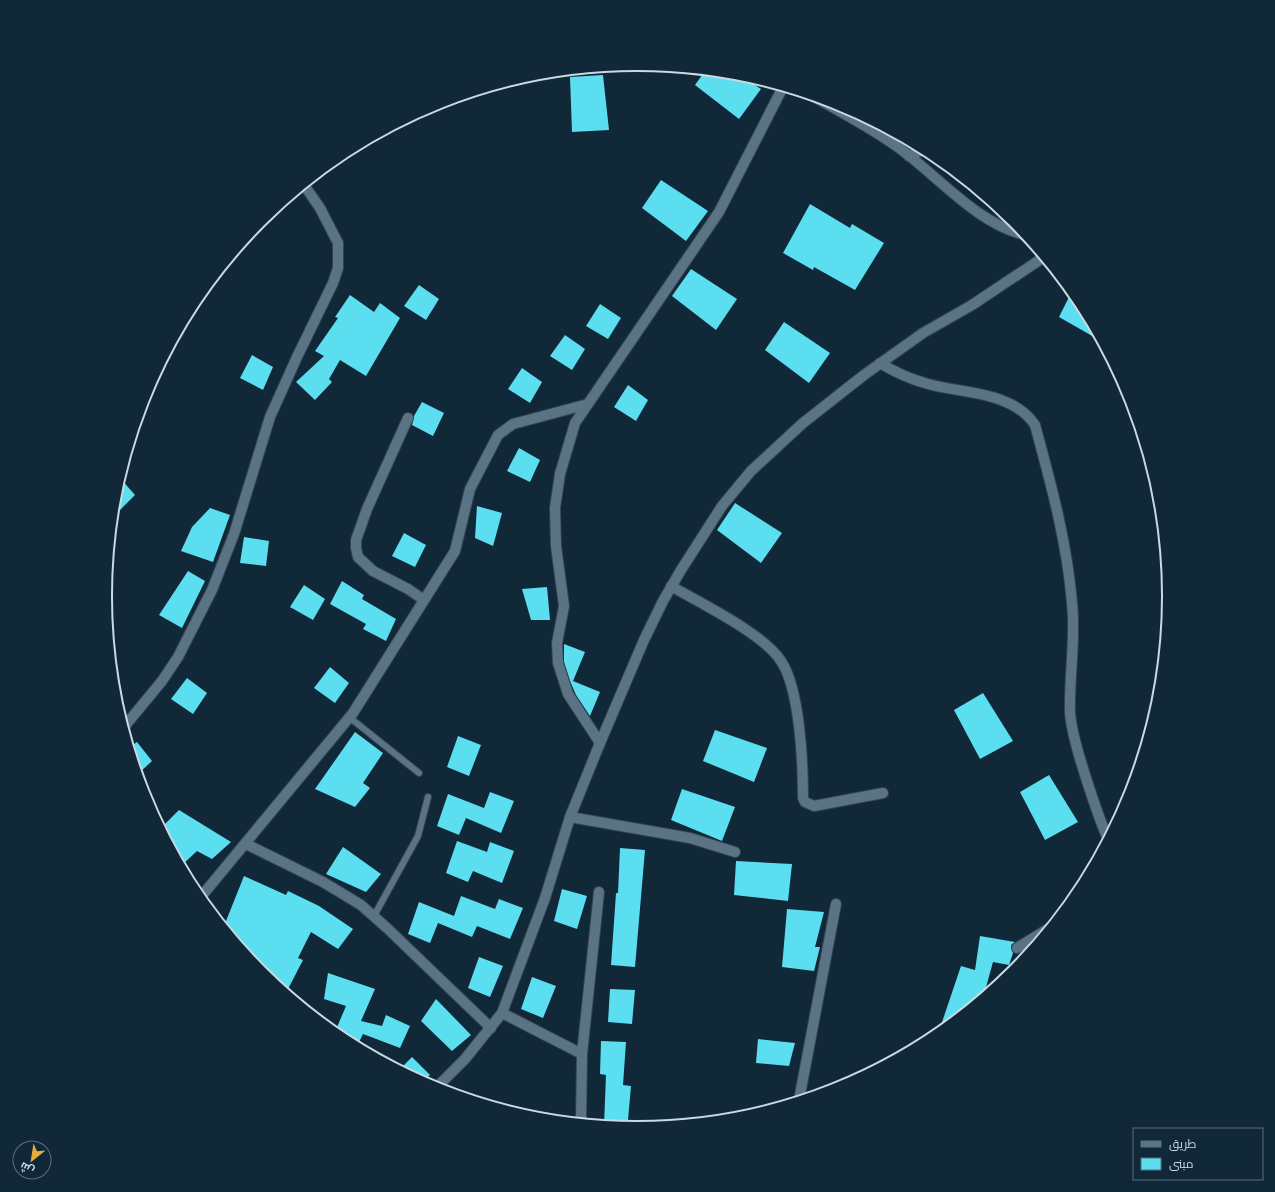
<svg xmlns="http://www.w3.org/2000/svg" width="1275" height="1192" font-family="Figtree,Cairo,sans-serif">
<style>
.building{fill:#5cdef1}
.lines{fill:none;stroke-linecap:round;stroke-linejoin:round}
.lane-casing{stroke:#354451;stroke-width:8}
.street-casing{stroke:#354451;stroke-width:12}
.lane{stroke:#5a7486;stroke-width:6}
.street{stroke:#5a7486;stroke-width:10}
.rim{fill:none;stroke:#cbd9e4;stroke-width:2}
</style>
<rect width="100%" height="100%" fill="#102838"/>
<g class="building">
<polygon points="705,71 738,74 761,89 739,119 695,85"/>
<polygon points="603,75 609,130 572,132 570,77"/>
<polygon points="661,180 708,211 686,241 642,208"/>
<polygon points="810,204 850,228 852,224 884,243 855,290 814,267 813,270 783,253"/>
<polygon points="691,269 737,299 716,330 672,296"/>
<polygon points="419,285 439,299 426,320 404,306"/>
<polygon points="1072,291 1080,301 1101,341 1059,317"/>
<polygon points="350,295 374,312 380,303 400,318 366,376 340,360 329,379 332,382 315,400 296,382 324,356 315,351 338,318 335,317"/>
<polygon points="600,304 621,318 608,339 586,326"/>
<polygon points="784,322 830,353 809,383 765,350"/>
<polygon points="565,335 585,349 572,370 550,356"/>
<polygon points="252,355 273,367 263,390 240,378"/>
<polygon points="522,368 542,382 530,403 508,389"/>
<polygon points="628,385 648,400 636,421 614,407"/>
<polygon points="422,402 444,413 433,436 412,425 414,416"/>
<polygon points="519,448 540,460 530,482 507,471"/>
<polygon points="120,478 135,495 113,517 116,492"/>
<polygon points="735,503 782,533 761,563 717,530"/>
<polygon points="477,506 502,513 493,546 475,538"/>
<polygon points="210,508 230,515 213,562 181,551 192,527"/>
<polygon points="404,533 426,545 415,567 392,556"/>
<polygon points="244,537 269,541 266,566 240,563"/>
<polygon points="188,571 205,581 182,628 159,615"/>
<polygon points="342,581 364,595 362,599 396,619 386,641 363,629 366,624 330,604"/>
<polygon points="304,585 325,599 313,620 290,607"/>
<polygon points="547,587 550,620 531,620 522,589"/>
<polygon points="564,644 585,652 573,681 600,692 590,716 576,695 570,681 564,662"/>
<polygon points="330,667 349,683 335,703 314,688"/>
<polygon points="187,678 207,693 193,714 171,699"/>
<polygon points="983,693 1013,741 980,759 954,710"/>
<polygon points="715,730 767,748 754,782 703,761"/>
<polygon points="355,732 383,753 363,783 370,788 355,807 315,789"/>
<polygon points="458,736 481,745 469,776 447,767"/>
<polygon points="137,742 152,761 138,774 130,747"/>
<polygon points="1049,775 1078,822 1045,840 1020,792"/>
<polygon points="682,789 735,807 722,841 671,820"/>
<polygon points="490,792 514,801 501,833 466,818 459,835 437,826 448,794 484,808"/>
<polygon points="179,810 231,842 212,859 197,851 181,866 161,828"/>
<polygon points="457,841 487,852 490,842 514,851 502,883 473,871 468,882 446,873"/>
<polygon points="343,847 381,874 366,892 326,874"/>
<polygon points="620,848 645,850 635,967 611,965 616,893 618,893"/>
<polygon points="736,861 792,864 788,901 734,895"/>
<polygon points="244,876 286,895 288,891 319,906 353,929 338,949 311,932 298,958 303,960 286,993 261,972 224,926"/>
<polygon points="562,889 587,896 577,929 554,921"/>
<polygon points="461,896 495,909 499,899 523,908 510,939 477,926 472,937 438,923 430,943 408,934 419,902 454,916"/>
<polygon points="787,909 824,912 815,947 820,947 814,971 782,967"/>
<polygon points="980,936 1015,942 1011,945 1013,953 1009,965 993,962 983,998 938,1034 961,966 975,970"/>
<polygon points="479,957 503,966 490,997 468,988"/>
<polygon points="328,973 375,989 361,1021 382,1026 386,1015 410,1026 400,1048 363,1034 357,1046 335,1032 346,1006 324,999"/>
<polygon points="532,977 556,986 543,1018 521,1009"/>
<polygon points="610,989 635,990 632,1024 608,1022"/>
<polygon points="436,999 471,1035 452,1051 421,1021"/>
<polygon points="758,1039 795,1043 789,1066 756,1063"/>
<polygon points="601,1041 626,1042 623,1085 631,1086 628,1120 625,1120 625,1127 604,1125 606,1075 600,1074"/>
<polygon points="412,1057 430,1075 423,1082 400,1069"/>
</g>
<g class="lines">
<g class="lane-casing">
<g id="lane">
<polyline points="349,717 419,773"/>
<polyline points="374,916 418,836 428,797"/>
</g>
</g>
<g class="street-casing">
<g id="street">
<path d="M 813,96 C 842,113 872,128 899,148 C 937,175 978,225 1026,235"/>
<polyline points="909,156 925,149"/>
<path d="M 880,363 C 896,373 910,379 928,384 C 964,394 1012,391 1035,425 C 1051,484 1067,542 1072,603 C 1076,639 1069,675 1070,712 C 1071,729 1076,745 1081,762 C 1089,788 1097,814 1108,839"/>
<polyline points="408,418 367,509 356,540 356,548 358,557 373,571 408,589 424,600"/>
<path d="M 671,586 C 700,603 764,634 781,661 C 800,689 803,764 803,798 L 805,802 L 814,806 L 883,793"/>
<polyline points="124,727 162,681 178,657 212,590 234,534 270,417 297,357 333,283 338,268 338,243 320,208 304,185"/>
<polyline points="600,743 568,694 558,663 557,643 564,606 556,546 555,508 560,474 575,423 719,212 783,87"/>
<polyline points="570,817 690,838 735,852"/>
<polyline points="246,844 323,882 361,905 387,928 491,1028"/>
<polyline points="200,898 353,713 455,551 470,489 498,435 513,424 588,404"/>
<polyline points="1017,948 1051,927"/>
<polyline points="502,1013 582,1054"/>
<polyline points="436,1088 465,1059 502,1013 545,898 570,817 600,743 644,640 663,601 681,570 722,506 751,471 803,423 864,375 923,333 972,305 1044,257"/>
<polyline points="799,1100 836,904"/>
<polyline points="581,1122 582,1054 599,892"/>
</g>
</g>
<use href="#lane" class="lane"/>
<use href="#street" class="street"/>
</g>
<path d="M0 0H1275V1192H0ZM112 596a525 525 0 1 1 1050 0a525 525 0 1 1-1050 0Z" fill="#102838" fill-rule="evenodd"/>
<path class="rim" d="M112 596a525 525 0 1 1 1050 0a525 525 0 1 1-1050 0Z"/>
<rect x="1133" y="1128" width="130" height="52" fill="#102838" stroke="#5b6f7d"/>
<rect x="1141" y="1141" width="20" height="6" fill="#5a7486" stroke="#5b6f7d"/>
<text x="1169" y="1148" font-size="12" fill="#cbd9e4">طريق</text>
<rect x="1141" y="1158" width="20" height="12" fill="#5cdef1" stroke="#5b6f7d"/>
<text x="1169" y="1168" font-size="12" fill="#cbd9e4">مبنى</text>
<g transform="translate(32 1160) rotate(210)"><circle r="19" fill="#102838" stroke="#5b6f7d"/>
<path d="M0-3L7 15L0 10L-7 15Z" fill="#e7ac37"/>
<text y="-6" font-size="11" font-weight="bold" text-anchor="middle" fill="#cbd9e4">ش</text>
</g>
</svg>
